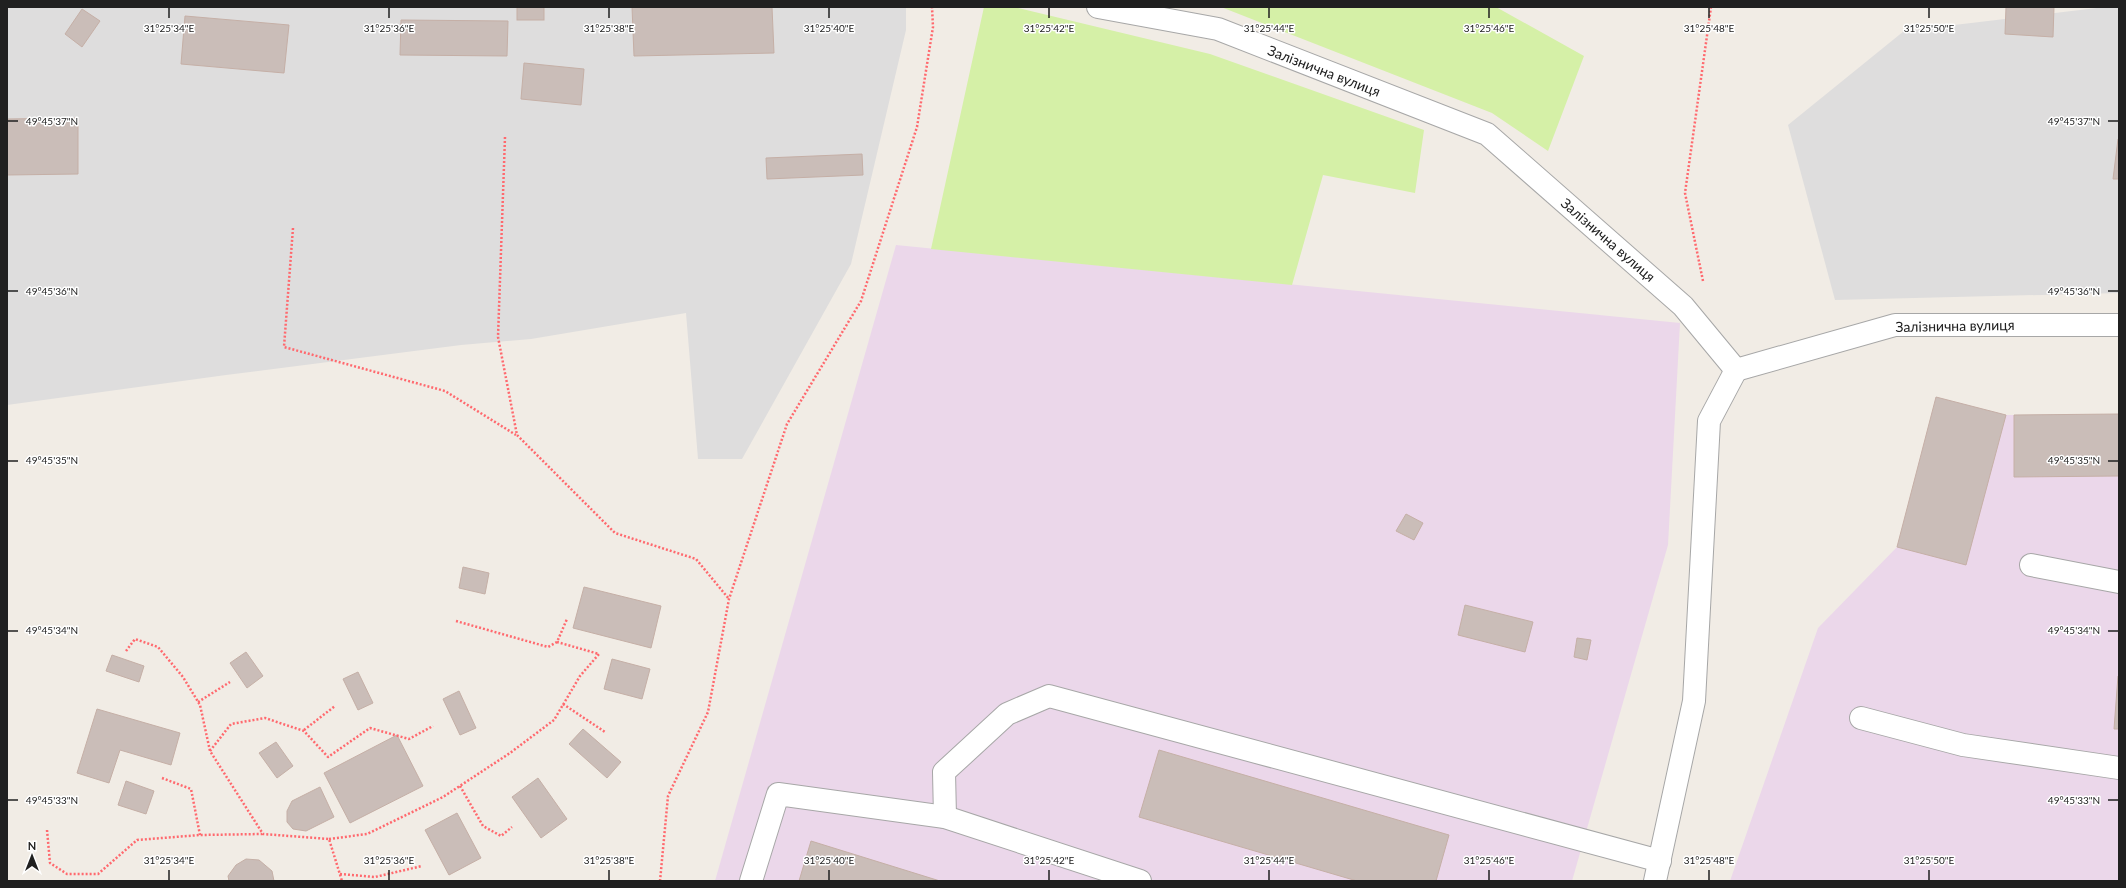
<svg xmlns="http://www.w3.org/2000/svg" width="2126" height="888" font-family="Lato,sans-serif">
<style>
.residential{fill:#dedddd}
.industrial{fill:#ebd7ea}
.grass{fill:#d5f0a7}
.building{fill:#cabdb8;stroke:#c5afa6}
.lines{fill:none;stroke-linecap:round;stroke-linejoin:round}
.minor-casing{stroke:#a7a7a7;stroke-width:24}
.path{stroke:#ff696e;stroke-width:2.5;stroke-dasharray:2 2;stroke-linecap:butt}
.minor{stroke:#fff;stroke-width:22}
.ticks{fill:none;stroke:#202020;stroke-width:1.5}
.labels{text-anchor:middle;stroke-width:3;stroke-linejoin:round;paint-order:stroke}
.street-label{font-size:14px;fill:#202020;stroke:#fff}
.ticks-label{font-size:10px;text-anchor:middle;fill:#202020;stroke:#fff;stroke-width:3;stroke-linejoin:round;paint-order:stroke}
</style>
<rect width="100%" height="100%" fill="#f1ece5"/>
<g class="residential">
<polygon points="7,7 906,7 906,30 851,264 742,459 698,459 686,313 531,339 461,345 226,375 7,405"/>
<polygon points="2105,7 2119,7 2119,293 1835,300 1788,125 1904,31"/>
</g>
<g class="industrial">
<polygon points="896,245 1680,323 1668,545 1572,881 715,881"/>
<polygon points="1936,397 2006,415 2119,415 2119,881 1730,881 1818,628 1897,547"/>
</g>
<g class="grass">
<polygon points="984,7 1014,7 1210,54 1424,130 1415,193 1323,175 1292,285 931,249"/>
<polygon points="1221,7 1496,7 1584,56 1548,151 1492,113"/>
</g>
<g class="building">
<rect x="517" y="7" width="27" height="13"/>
<polygon points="632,7 772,7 774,53 634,56"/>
<polygon points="2006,7 2054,7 2053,37 2005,34"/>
<polygon points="82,9 100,21 82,47 65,34"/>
<polygon points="185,16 289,25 284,73 181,64"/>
<polygon points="401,20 508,21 507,56 400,55"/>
<polygon points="524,63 584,69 581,105 521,99"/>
<polygon points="78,118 78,174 7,175 7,119"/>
<polygon points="2118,139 2119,139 2119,179 2113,179"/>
<polygon points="862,154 863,175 767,179 766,158"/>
<polygon points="1936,397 2006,415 1966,565 1897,547"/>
<polygon points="2119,414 2119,476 2014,477 2014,415"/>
<polygon points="1406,514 1423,523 1414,540 1396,531"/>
<polygon points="463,567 489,573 485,594 459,588"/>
<polygon points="584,587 661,606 651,648 573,628"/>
<polygon points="1465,605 1533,622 1525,652 1458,635"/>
<polygon points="1577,638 1591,640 1587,660 1574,657"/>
<polygon points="246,652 263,676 247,688 230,663"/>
<polygon points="112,655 144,666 139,682 106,671"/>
<polygon points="612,659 650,669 642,699 604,689"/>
<polygon points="358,672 373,703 358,710 343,679"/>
<polygon points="2118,676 2119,676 2119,729 2114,729"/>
<polygon points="459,691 476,728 460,735 443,699"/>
<polygon points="97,709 180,733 171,765 120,750 109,783 77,773"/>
<polygon points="583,729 621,762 607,778 569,744"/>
<polygon points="397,735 423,786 350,823 324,773"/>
<polygon points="276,742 293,766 277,778 259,753"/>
<polygon points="1159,750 1449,835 1436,881 1357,881 1139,817"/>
<polygon points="538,778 567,819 541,838 512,797"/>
<polygon points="126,781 154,791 146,814 118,805"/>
<polygon points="320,787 334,817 306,831 293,829 287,822 287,811 292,801"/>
<polygon points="457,813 481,858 449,875 425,830"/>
<polygon points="811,841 940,881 799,881"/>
<polygon points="246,859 259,860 272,871 274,881 229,881 228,876 236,865"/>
</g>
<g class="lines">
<g class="minor-casing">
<g id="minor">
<polyline points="1098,7 1218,29 1487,134 1683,306 1736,370"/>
<polyline points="1736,370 1895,325 2119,325"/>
<polyline points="2031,565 2119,582"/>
<polyline points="1861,718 1963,745 2119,768"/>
<polyline points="945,817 944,772 1007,714 1049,696 1660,861"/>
<polyline points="751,881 778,794 945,817 1140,881"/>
<polyline points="1655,881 1694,701 1709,421 1736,370"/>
</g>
</g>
<g class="path">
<polyline points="505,137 498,337 517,435 615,533 696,559 729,599"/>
<polyline points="293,228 284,347 445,391 516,435"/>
<polyline points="1703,281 1685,193 1711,7"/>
<polyline points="456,621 548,647 557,642"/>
<polyline points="126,651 135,639 158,647 183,677 200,705 210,751 263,834 329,839 342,881"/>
<polyline points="198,702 230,682"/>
<polyline points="563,704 605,732"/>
<polyline points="304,730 335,706"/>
<polyline points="210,751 231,724 265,718 304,731 328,757 370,728 409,739 433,726"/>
<polyline points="162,778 191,789 200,835"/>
<polyline points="460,786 483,826 501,836 512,827"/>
<polyline points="47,830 50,863 67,874 98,874 137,840 200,835 262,834"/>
<polyline points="329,839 367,834 443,797 510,753 554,720 580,676 599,654 557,642 567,619"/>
<polyline points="340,874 375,877 422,866"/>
<polyline points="660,881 668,796 708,712 729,599 787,424 861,301 917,127 933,27 932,7"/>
</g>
<use href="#minor" class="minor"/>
</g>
<path class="ticks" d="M 169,8 L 169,18M 389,8 L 389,18M 609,8 L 609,18M 829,8 L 829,18M 1049,8 L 1049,18M 1269,8 L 1269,18M 1489,8 L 1489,18M 1709,8 L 1709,18M 1929,8 L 1929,18M 8,121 L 18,121M 2108,121 L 2118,121M 8,291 L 18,291M 2108,291 L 2118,291M 8,461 L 18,461M 2108,461 L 2118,461M 8,631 L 18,631M 2108,631 L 2118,631M 8,800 L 18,800M 2108,800 L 2118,800M 169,870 L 169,880M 389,870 L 389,880M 609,870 L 609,880M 829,870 L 829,880M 1049,870 L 1049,880M 1269,870 L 1269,880M 1489,870 L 1489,880M 1709,870 L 1709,880M 1929,870 L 1929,880"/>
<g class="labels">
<g class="street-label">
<text transform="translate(1324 71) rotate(21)" y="5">Залізнична вулиця</text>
<text transform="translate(1608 240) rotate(41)" y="5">Залізнична вулиця</text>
<text transform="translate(1955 326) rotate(-1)" y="5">Залізнична вулиця</text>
</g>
</g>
<g class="ticks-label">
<text x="169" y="32">31°25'34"E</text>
<text x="389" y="32">31°25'36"E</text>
<text x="609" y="32">31°25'38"E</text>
<text x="829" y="32">31°25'40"E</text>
<text x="1049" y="32">31°25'42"E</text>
<text x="1269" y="32">31°25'44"E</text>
<text x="1489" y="32">31°25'46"E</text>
<text x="1709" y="32">31°25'48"E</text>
<text x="1929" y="32">31°25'50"E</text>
<text x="52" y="125">49°45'37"N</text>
<text x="2074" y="125">49°45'37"N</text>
<text x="52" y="295">49°45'36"N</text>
<text x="2074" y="295">49°45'36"N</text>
<text x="52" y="464">49°45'35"N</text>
<text x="2074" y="464">49°45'35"N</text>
<text x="52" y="634">49°45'34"N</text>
<text x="2074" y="634">49°45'34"N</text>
<text x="52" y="804">49°45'33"N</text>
<text x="2074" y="804">49°45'33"N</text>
<text x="169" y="864">31°25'34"E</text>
<text x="389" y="864">31°25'36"E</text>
<text x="609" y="864">31°25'38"E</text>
<text x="829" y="864">31°25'40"E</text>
<text x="1049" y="864">31°25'42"E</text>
<text x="1269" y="864">31°25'44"E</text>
<text x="1489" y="864">31°25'46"E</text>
<text x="1709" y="864">31°25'48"E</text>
<text x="1929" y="864">31°25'50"E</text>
</g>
<rect width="2126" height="888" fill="none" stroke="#202020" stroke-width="16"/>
<g transform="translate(32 856)" stroke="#ffffff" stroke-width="3" paint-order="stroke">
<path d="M0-3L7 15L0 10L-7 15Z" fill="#202020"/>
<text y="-6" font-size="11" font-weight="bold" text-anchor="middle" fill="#202020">N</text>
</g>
</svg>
